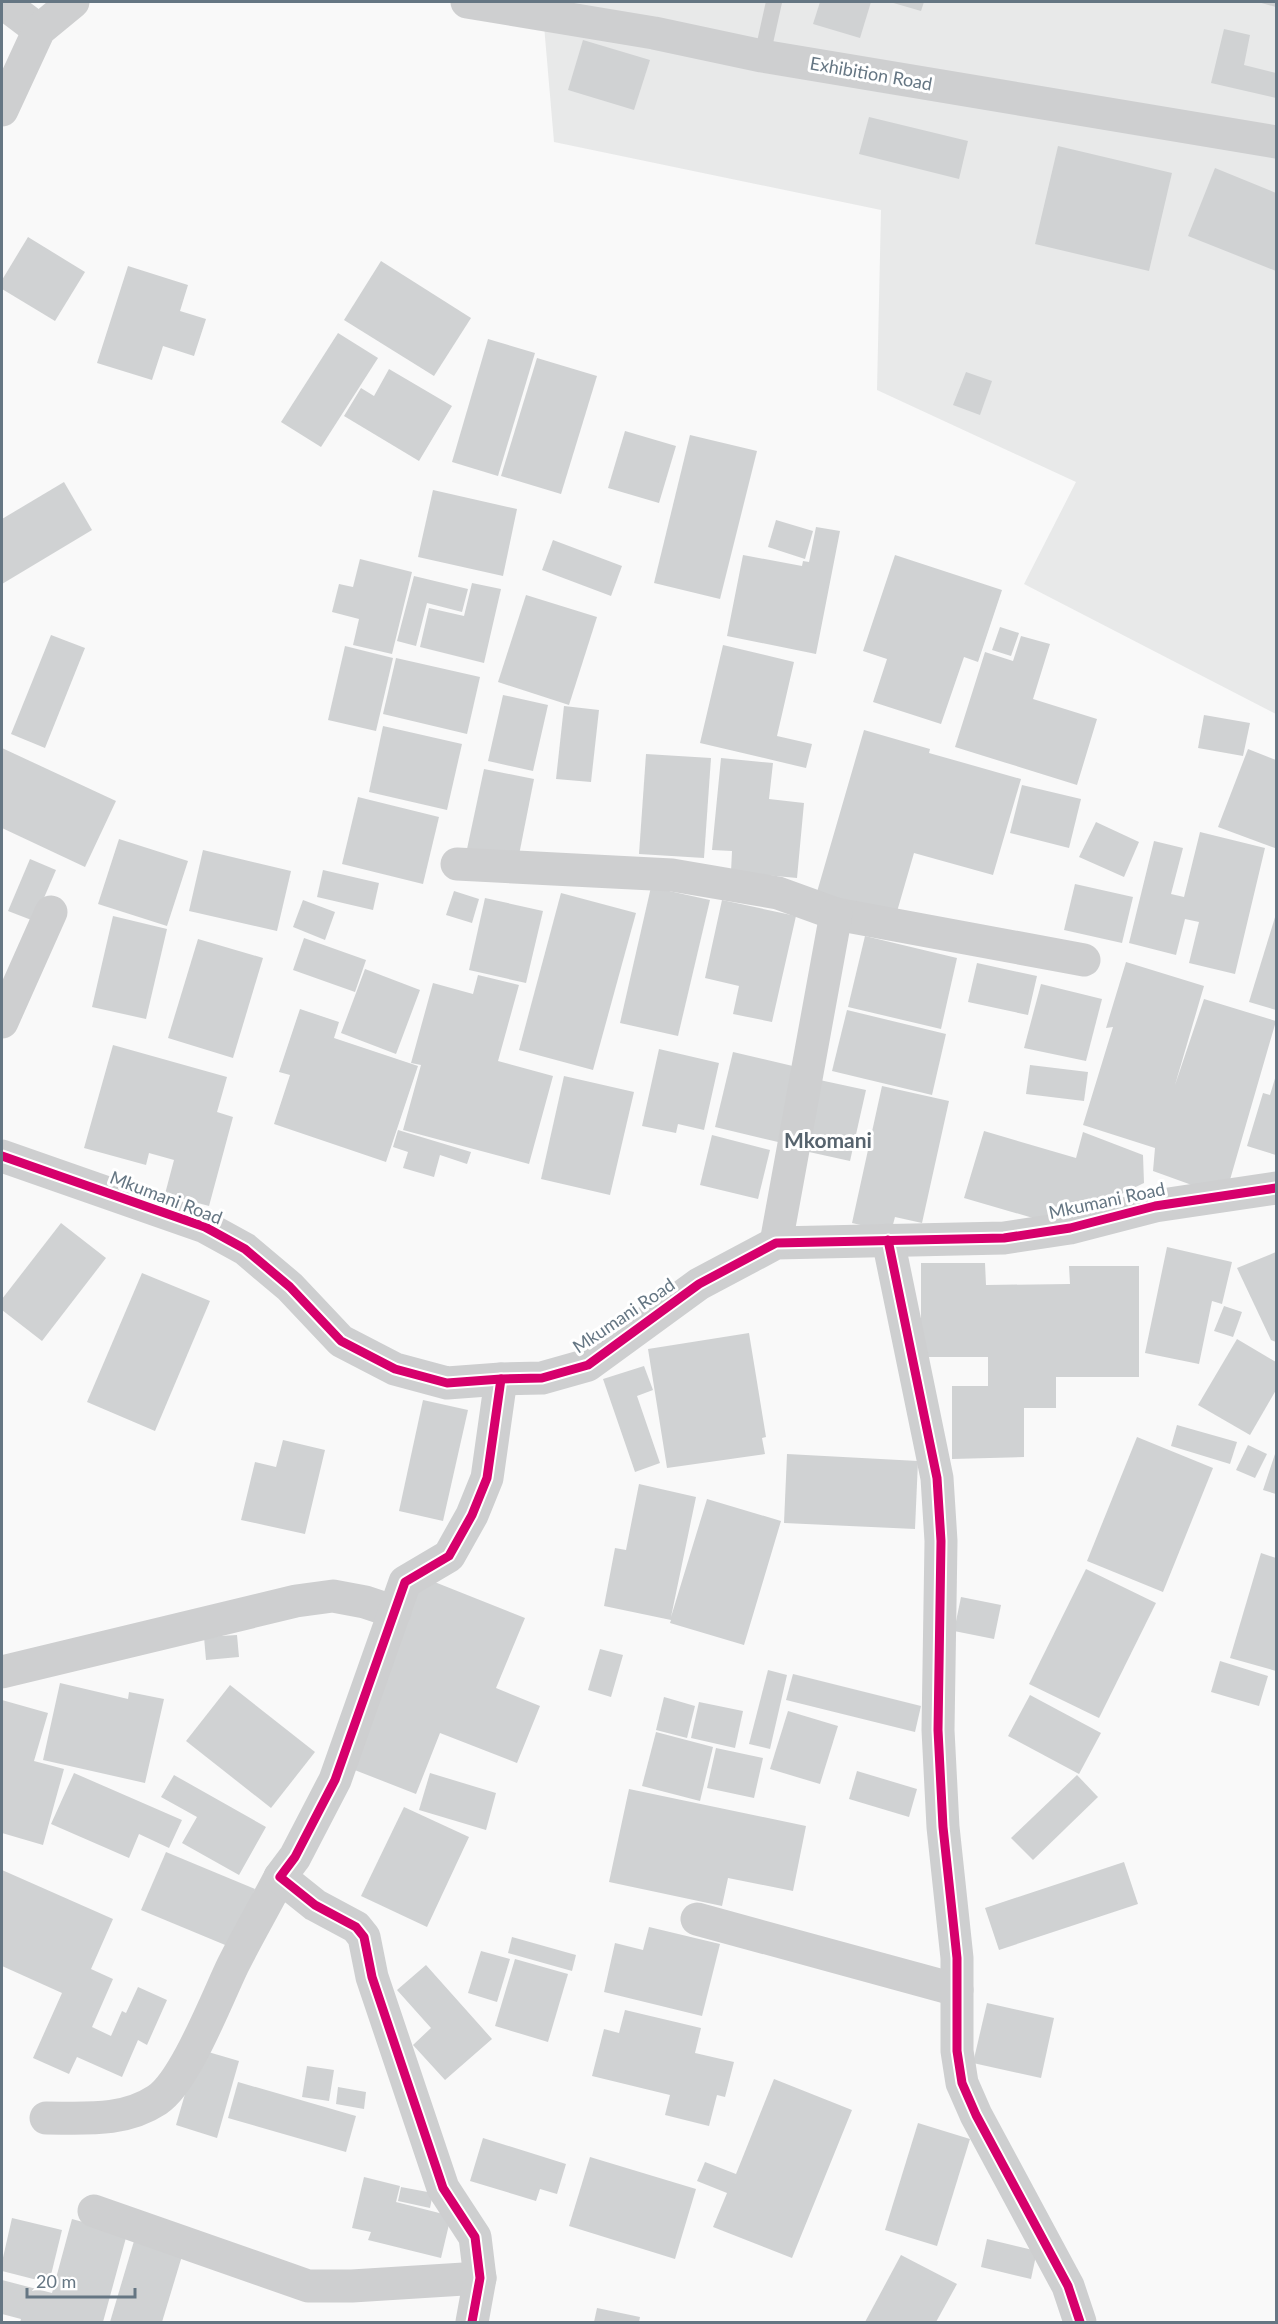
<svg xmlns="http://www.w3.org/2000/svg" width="1278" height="2324" font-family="Lato,sans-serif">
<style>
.built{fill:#e8e9e9}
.building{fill:#d0d2d3}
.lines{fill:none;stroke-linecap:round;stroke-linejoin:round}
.lane{stroke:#cecfd0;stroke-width:16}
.street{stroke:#cecfd0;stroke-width:33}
.cycleway-casing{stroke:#fff;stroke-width:13}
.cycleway{stroke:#d6006c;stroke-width:9}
.labels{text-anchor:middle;stroke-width:6;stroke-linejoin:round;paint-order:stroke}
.street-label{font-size:18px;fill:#657683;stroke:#fff}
.quarter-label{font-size:21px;font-weight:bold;fill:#57646e;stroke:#fff}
</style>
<rect width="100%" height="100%" fill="#f9f9f9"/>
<polygon class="built" points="542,2 1276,2 1276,714 1024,584 1076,482 877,390 881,210 554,142"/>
<g class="building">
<polygon points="820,2 871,2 860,38 813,24"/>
<polygon points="890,2 924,2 921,11"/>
<polygon points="1258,2 1276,2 1276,7"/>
<polygon points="1224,29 1250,35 1244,65 1276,73 1276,98 1211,83"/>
<polygon points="583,40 650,60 634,110 568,90"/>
<polygon points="869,117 968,141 959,179 859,154"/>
<polygon points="1058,146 1172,173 1149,271 1035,244"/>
<polygon points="1215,168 1276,193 1276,271 1188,236"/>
<polygon points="28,237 85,272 55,321 2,289 2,280"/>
<polygon points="381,261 471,318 434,376 344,320"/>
<polygon points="128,266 188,285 180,311 206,319 194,356 163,346 152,380 97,363"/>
<polygon points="338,333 378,358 321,447 281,422"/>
<polygon points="488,339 535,353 498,476 452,462"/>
<polygon points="537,358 597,376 561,494 501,476"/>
<polygon points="389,369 452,406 419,461 344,416 361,388 374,396"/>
<polygon points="966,372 992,381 980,415 953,405"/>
<polygon points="625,431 676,446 659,503 608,488"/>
<polygon points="690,435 757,451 720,599 654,583"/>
<polygon points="64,482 92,530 2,584 2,519"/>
<polygon points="433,490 517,509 503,576 418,557"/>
<polygon points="776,520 813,531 805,559 768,547"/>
<polygon points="816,527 840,531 816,654 727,636 743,555 802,566 803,561 809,562"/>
<polygon points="553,540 622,566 611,596 542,570"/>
<polygon points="895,555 1002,590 978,662 964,657 941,724 873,702 887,659 863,651"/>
<polygon points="360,559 412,572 392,654 353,645 359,619 332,612 339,584 353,587"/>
<polygon points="414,576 468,589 462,612 427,603 416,646 397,641"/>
<polygon points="472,583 501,589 484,663 420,647 429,608 464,616"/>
<polygon points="526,595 597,617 569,705 498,682"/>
<polygon points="1000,627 1019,633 1011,656 992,650"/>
<polygon points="51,635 85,648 45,748 11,734"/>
<polygon points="1021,636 1050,644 1033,699 1097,719 1077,785 955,747 985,652 1013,661"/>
<polygon points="723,645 794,662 777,736 812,744 806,768 700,743"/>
<polygon points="345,646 393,658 376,731 328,720"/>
<polygon points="396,658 480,677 467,734 383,714"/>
<polygon points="503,695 548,705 533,771 488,761"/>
<polygon points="564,706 599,710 591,782 556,779"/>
<polygon points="1204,715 1250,723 1243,756 1198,748"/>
<polygon points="383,726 462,744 447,810 369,792"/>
<polygon points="864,730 930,749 929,753 1021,779 993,875 914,853 896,915 817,892"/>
<polygon points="2,748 116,801 85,867 2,828"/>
<polygon points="1248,749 1276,760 1276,843 1275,848 1218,827"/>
<polygon points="646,754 711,758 704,858 639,854"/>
<polygon points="721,758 773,763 769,799 804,803 797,878 731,872 732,851 712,850"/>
<polygon points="484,769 534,779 518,860 467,849"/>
<polygon points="1022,785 1081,799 1069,848 1010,833"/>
<polygon points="358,797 439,817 423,884 342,864"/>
<polygon points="1096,822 1139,842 1124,877 1079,857"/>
<polygon points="1200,832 1265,848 1235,974 1189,963 1199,922 1185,919 1176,955 1129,943 1154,841 1183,848 1171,894 1184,897"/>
<polygon points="119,839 188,861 167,926 98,904"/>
<polygon points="203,850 291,871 277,931 189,911"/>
<polygon points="30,859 56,870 34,921 8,911"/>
<polygon points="323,870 379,883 373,910 317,897"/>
<polygon points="1075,884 1133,897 1122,943 1064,930"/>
<polygon points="651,887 710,900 678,1036 620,1023"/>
<polygon points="454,891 479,899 472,923 446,915"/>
<polygon points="561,893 636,913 593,1070 519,1050"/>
<polygon points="485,898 543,911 526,983 469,970"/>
<polygon points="303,900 335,912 325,940 293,927"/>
<polygon points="722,900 796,916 772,1022 733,1014 739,986 705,978"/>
<polygon points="1276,914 1276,1010 1249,1002"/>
<polygon points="113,916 167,929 146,1019 92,1007"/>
<polygon points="865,936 957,958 941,1029 848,1007"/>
<polygon points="304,938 366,960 355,992 293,970"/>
<polygon points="198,939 263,958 233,1058 168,1038"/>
<polygon points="1126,962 1204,986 1175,1085 1204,999 1276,1021 1225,1197 1153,1171 1155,1148 1083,1125 1113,1027 1106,1028"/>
<polygon points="977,963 1037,976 1028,1015 968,1002"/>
<polygon points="365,969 420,990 396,1054 341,1033"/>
<polygon points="478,975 519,985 498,1061 553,1076 529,1164 403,1130 421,1065 411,1063 433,983 473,994"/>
<polygon points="1041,984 1102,999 1086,1061 1024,1048"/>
<polygon points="300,1009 339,1022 334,1038 418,1066 386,1162 274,1124 290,1075 279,1072"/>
<polygon points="847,1010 946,1034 932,1095 832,1071"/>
<polygon points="113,1045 227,1077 217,1112 233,1117 209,1206 165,1194 174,1160 149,1153 146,1165 84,1148"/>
<polygon points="659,1049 719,1063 704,1130 678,1124 676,1133 642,1126"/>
<polygon points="733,1052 797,1067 778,1142 715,1127"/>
<polygon points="1030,1065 1088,1072 1084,1101 1026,1094"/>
<polygon points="1276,1075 1276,1155 1247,1146 1263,1093 1270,1095"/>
<polygon points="564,1076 634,1092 610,1195 541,1179"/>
<polygon points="815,1079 866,1090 850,1161 800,1150"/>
<polygon points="882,1086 949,1101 922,1223 895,1217 891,1232 852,1223"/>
<polygon points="398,1130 471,1152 467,1164 440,1155 434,1177 403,1168 408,1152 393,1147"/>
<polygon points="984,1131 1076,1158 1083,1132 1143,1155 1144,1183 1057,1225 964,1198"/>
<polygon points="712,1135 770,1150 758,1199 700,1185"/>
<polygon points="61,1223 106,1258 42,1341 2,1310 2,1299"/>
<polygon points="1167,1247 1232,1262 1222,1304 1212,1301 1199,1364 1145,1353"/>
<polygon points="1276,1252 1276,1342 1271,1340 1237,1268"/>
<polygon points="921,1263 985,1263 986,1285 1070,1284 1069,1266 1139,1266 1139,1377 1056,1377 1056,1408 1024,1408 1024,1457 952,1459 952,1386 988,1386 988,1357 921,1357"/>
<polygon points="142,1273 210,1301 155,1431 87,1402"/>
<polygon points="1224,1306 1242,1312 1233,1337 1214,1331"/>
<polygon points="749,1333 766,1437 762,1438 765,1454 667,1468 648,1349"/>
<polygon points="1237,1339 1276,1362 1276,1390 1250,1435 1198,1405"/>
<polygon points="644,1366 653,1390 637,1396 660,1463 635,1472 603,1379"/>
<polygon points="423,1400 468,1410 443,1521 399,1511"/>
<polygon points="1177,1425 1237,1442 1230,1464 1171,1446"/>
<polygon points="1137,1437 1213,1468 1163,1592 1087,1561"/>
<polygon points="283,1440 325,1450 305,1534 241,1520 255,1462 276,1467"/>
<polygon points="1248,1445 1267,1454 1255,1478 1236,1470"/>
<polygon points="1276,1451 1276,1494 1263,1490"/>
<polygon points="787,1454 918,1461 915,1529 784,1523"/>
<polygon points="639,1484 696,1497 671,1617 707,1499 781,1521 744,1645 670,1623 671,1620 604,1606 615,1548 626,1550"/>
<polygon points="1261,1553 1276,1558 1276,1671 1230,1658"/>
<polygon points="1086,1569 1156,1603 1099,1718 1029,1684"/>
<polygon points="422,1577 525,1618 496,1688 540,1706 517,1763 440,1733 416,1794 347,1767"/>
<polygon points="961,1597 1001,1605 994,1639 954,1631"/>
<polygon points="237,1635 239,1657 206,1660 204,1637"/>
<polygon points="600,1649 623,1655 611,1697 588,1690"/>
<polygon points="1220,1661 1268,1676 1259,1706 1211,1692"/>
<polygon points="768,1670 787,1675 770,1749 749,1744"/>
<polygon points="793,1674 921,1706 915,1732 786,1700"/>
<polygon points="60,1683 128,1699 129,1692 164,1699 145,1783 43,1760"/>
<polygon points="230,1685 315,1752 271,1808 186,1741"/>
<polygon points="1030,1695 1101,1733 1079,1774 1008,1736"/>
<polygon points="664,1697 695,1706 687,1738 656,1730"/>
<polygon points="2,1700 48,1713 34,1761 64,1769 43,1845 2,1833"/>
<polygon points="699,1702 743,1711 735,1748 691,1738"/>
<polygon points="788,1711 838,1726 820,1784 770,1769"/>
<polygon points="656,1732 713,1747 700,1801 642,1786"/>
<polygon points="716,1748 763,1758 754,1798 707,1788"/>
<polygon points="857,1771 917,1789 909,1817 849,1799"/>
<polygon points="74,1773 182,1820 169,1848 139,1834 129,1858 51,1824"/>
<polygon points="430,1773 496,1793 486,1830 419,1810"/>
<polygon points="174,1775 266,1827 239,1875 182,1843 197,1817 161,1797"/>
<polygon points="1077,1775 1098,1797 1033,1860 1011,1838"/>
<polygon points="629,1789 806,1826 793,1891 728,1878 722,1906 609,1882"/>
<polygon points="404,1807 469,1837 427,1927 361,1896"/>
<polygon points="166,1852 255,1889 230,1947 141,1910"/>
<polygon points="1124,1862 1138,1904 999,1950 985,1908"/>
<polygon points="2,1870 113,1919 91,1969 113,1979 92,2027 111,2036 122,2011 126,2013 138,1987 167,2000 147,2045 138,2040 122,2077 77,2057 69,2074 33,2058 62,1993 2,1966"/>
<polygon points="649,1927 720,1944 702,2016 604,1992 615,1943 643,1950"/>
<polygon points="512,1937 576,1955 572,1971 508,1953"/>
<polygon points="481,1951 510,1959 497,2002 468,1993"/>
<polygon points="515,1959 568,1974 548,2042 495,2026"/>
<polygon points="426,1965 492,2039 445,2080 413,2045 431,2028 397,1990"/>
<polygon points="987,2003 1054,2018 1041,2078 973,2063"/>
<polygon points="625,2010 701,2028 695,2053 734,2062 725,2097 717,2095 709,2126 665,2115 670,2095 592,2076 604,2029 619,2033"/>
<polygon points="198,2049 239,2061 217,2138 176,2125"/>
<polygon points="307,2066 334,2070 329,2101 302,2097"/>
<polygon points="774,2079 852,2110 792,2258 713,2227 727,2193 697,2181 705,2162 736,2174"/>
<polygon points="238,2082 356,2116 346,2152 228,2118"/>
<polygon points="338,2087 366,2092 364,2109 336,2104"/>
<polygon points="918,2123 970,2139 937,2246 885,2230"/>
<polygon points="483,2138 566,2164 557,2194 540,2189 536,2201 470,2181"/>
<polygon points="590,2157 696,2189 675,2259 569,2226"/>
<polygon points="364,2177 400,2186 396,2202 451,2216 441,2258 368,2240 371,2232 352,2228"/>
<polygon points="401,2187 433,2193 430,2208 398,2201"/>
<polygon points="12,2218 62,2230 49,2283 2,2271 2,2262"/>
<polygon points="72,2219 127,2234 103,2322 20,2322 21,2319 2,2314 2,2280 52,2293"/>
<polygon points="987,2239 1037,2251 1031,2279 981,2267"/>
<polygon points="134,2241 182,2256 162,2322 110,2322"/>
<polygon points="901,2255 957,2284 936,2322 865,2322"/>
<polygon points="597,2308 640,2317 639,2322 594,2322"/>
</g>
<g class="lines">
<polyline class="lane" points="762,56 774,2"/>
<g class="street">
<polyline points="2,2 39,30"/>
<polyline points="467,2 654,33 762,56 1276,142"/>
<polyline points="2,110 39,30 73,2"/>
<polyline points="457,864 672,875 778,893 836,914 1084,960"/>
<polyline points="2,1022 51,912"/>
<polyline points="2,1156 205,1227 245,1249 290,1287 341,1341 395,1369 447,1383 501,1379 542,1378 588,1365 699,1284 776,1243 1004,1238 1070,1228 1155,1206 1276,1188"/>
<polyline points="888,1240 937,1478 941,1541 938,1730 943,1827 957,1958 957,2051 962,2083 976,2115 1068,2286 1080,2322"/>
<polyline points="776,1243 836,914"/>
<polyline points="2,1672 296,1601 333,1596 365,1602 395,1612"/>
<polyline points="697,1919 957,1990"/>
<path d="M 46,2118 C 85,2118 124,2122 157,2100 C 185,2082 217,1998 233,1965 C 248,1935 265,1906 280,1877"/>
<polyline points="94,2211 308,2286 352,2286 480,2278"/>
<polyline points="472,2322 480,2278 475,2237 443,2188 372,1977 364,1937 356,1927 315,1905 280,1877 295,1857 335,1780 405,1582 449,1556 472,1515 487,1478 501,1379"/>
</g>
<g class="cycleway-casing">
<g id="cycleway">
<polyline points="2,1156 205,1227 245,1249 290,1287 341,1341 395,1369 447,1383 501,1379 542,1378 588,1365 699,1284 776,1243 1004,1238 1070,1228 1155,1206 1276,1188"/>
<polyline points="888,1240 937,1478 941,1541 938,1730 943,1827 957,1958 957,2051 962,2083 976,2115 1068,2286 1080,2322"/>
<polyline points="472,2322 480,2278 475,2237 443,2188 372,1977 364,1937 356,1927 315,1905 280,1877 295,1857 335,1780 405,1582 449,1556 472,1515 487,1478 501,1379"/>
</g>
</g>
<use href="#cycleway" class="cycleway"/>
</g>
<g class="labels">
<g class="street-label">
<text transform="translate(871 74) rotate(10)" y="6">Exhibition Road</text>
<text transform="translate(166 1198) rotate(21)" y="6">Mkumani Road</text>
<text transform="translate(1107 1201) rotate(-12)" y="6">Mkumani Road</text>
<text transform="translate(624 1316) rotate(-34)" y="6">Mkumani Road</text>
</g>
<g class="quarter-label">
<text x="828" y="1148">Mkomani</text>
</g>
</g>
<rect width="1278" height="2324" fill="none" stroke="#657683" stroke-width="6"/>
<path d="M27 2288v9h108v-9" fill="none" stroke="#657683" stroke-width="3"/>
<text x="36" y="2288" font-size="18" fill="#657683" stroke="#ffffff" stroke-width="4.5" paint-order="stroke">20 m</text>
</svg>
